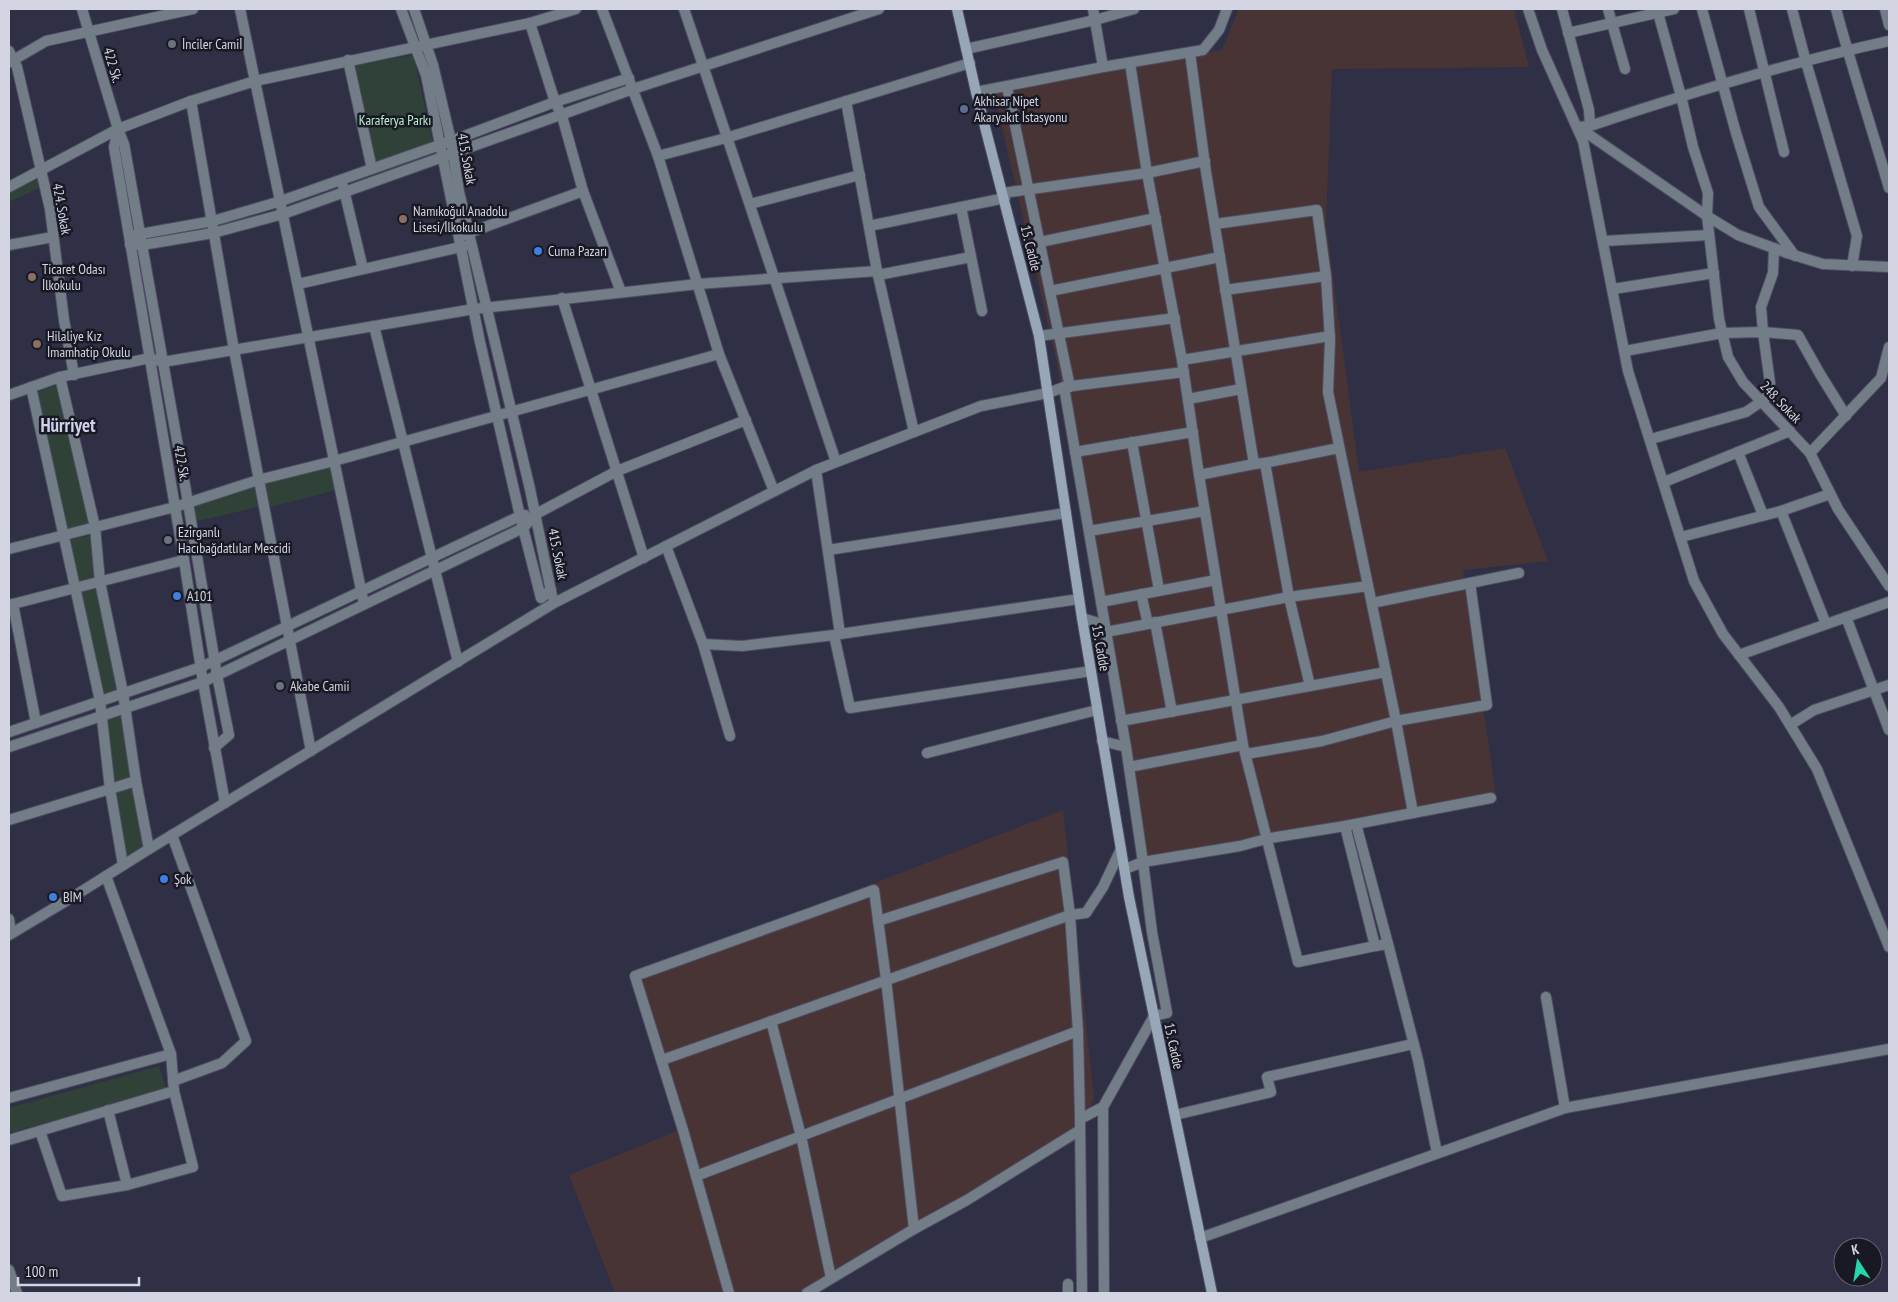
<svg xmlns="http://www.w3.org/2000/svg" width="1898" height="1302" font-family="'PT Sans Narrow',sans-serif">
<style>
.commercial{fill:#493435}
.green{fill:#304237}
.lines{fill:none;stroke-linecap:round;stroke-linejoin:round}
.minor-casing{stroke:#4d4e62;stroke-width:12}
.tertiary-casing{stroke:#4d4e62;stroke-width:12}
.secondary-casing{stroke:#4d4e62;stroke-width:12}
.minor{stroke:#737d88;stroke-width:10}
.tertiary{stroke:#737d88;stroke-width:10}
.secondary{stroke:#97a7b8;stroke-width:10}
.worship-dot{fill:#6b7280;stroke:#191923;stroke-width:2}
.service-dot{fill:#5c6f8a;stroke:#191923;stroke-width:2}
.education-dot{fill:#8d6e63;stroke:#191923;stroke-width:2}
.shop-dot{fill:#3f7fe0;stroke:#191923;stroke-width:2}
.labels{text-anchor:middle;stroke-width:5;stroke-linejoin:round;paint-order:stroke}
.poi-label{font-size:14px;fill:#d4d5e3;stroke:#191923;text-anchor:start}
.street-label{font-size:14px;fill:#d4d5e3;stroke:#191923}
.park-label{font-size:14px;fill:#b8f0cb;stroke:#191923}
.district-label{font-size:19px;font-weight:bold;fill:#ced0ec;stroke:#191923}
</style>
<rect width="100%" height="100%" fill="#2f3046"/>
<g class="commercial">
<polygon points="1239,9 1514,9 1529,67 1332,69 1326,224 1359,472 1505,448 1548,561 1463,570 1497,802 1141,867 1057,363 993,89 1222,50"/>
<polygon points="1063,810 1094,1097 1080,1139 802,1293 615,1293 569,1175 682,1129 635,976"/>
</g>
<g class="green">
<polygon points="413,55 433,143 371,165 349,66"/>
<polygon points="39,175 41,187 9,202 9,189"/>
<polygon points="57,385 90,525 67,531 38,392"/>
<polygon points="331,465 336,490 267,508 262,483"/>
<polygon points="254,485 258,507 194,522 191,504"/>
<polygon points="92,535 96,580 79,583 68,540"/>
<polygon points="99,586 120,691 102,698 79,591"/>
<polygon points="126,708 149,849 123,865 102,716"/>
<polygon points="159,1066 166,1089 9,1133 9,1108"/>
</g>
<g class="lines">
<g class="minor-casing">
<g id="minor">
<polyline points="82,9 118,129 124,144 186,491 217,675 229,735 214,748"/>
<polyline points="240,9 364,604"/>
<polyline points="401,9 426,75 480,342 520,516 541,598 551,590"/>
<polyline points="414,9 433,65 451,141 459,192 530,489 552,596"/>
<polyline points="602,9 658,156 719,354 774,491"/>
<path d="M 684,9 C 734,160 784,311 836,462"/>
<polyline points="1093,9 1103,67"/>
<polyline points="1528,9 1542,50 1583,141 1628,371 1694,581 1723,634 1779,707 1817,769 1889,947"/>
<polyline points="1562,9 1589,110 1590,126"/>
<polyline points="1608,9 1625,69"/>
<polyline points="1657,9 1681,96 1693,147 1708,193 1707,216 1719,319 1728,357 1743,382 1810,453 1838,509 1889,586"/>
<polyline points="1702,9 1736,133 1759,207 1795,256"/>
<polyline points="1749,9 1784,152"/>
<polyline points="1792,9 1806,62 1857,236 1852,266"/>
<path d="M 1836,9 C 1852,69 1872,128 1889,188"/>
<polyline points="1885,9 1889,25"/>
<polyline points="530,23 555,102 562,116 583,191 621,292"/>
<polyline points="1568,33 1674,9"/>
<polyline points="966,49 1095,20 1134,9"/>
<polyline points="9,51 17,67 50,209 64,320 74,375"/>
<polyline points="1190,53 1206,172 1254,464 1265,463 1289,597 1310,686"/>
<polyline points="348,60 372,169"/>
<polyline points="10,62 46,41 193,9"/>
<polyline points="1130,63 1147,173 1182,360 1199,475 1243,745 1298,962 1375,946 1345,826"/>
<polyline points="1007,87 1070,387"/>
<polyline points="191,101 234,350 311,751"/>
<polyline points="846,101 877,271 914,432"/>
<path d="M 1577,127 L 1590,126 C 1688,93 1788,63 1889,41"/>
<polyline points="1578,127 1707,216 1738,235 1787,253 1823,264 1889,267"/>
<polyline points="118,129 114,147 184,560 203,682 225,803"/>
<polyline points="658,156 726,138 970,63"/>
<polyline points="343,186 363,269"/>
<polyline points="9,187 118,129 191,101 255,81 530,23 576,9"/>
<polyline points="1003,193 1147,173 1205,161"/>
<polyline points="750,204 860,175"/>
<polyline points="961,207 982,311"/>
<polyline points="1215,224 1317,210 1326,276 1330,340 1328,392 1396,721 1413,813"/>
<polyline points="869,226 1005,198"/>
<polyline points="135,235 213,221 281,201 451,141 555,102 629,78"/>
<polyline points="463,235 583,191"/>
<polyline points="1604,241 1709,235"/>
<polyline points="1040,242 1156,218"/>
<polyline points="9,245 53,237"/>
<polyline points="130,245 142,245 213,233 283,214 633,89 879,9"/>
<polyline points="878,275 971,257"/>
<polyline points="298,284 465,246"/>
<polyline points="1613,289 1714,273"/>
<polyline points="1225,290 1326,276"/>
<polyline points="1050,291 1220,257"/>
<polyline points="562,298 644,558"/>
<polyline points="374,326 458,662"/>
<polyline points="1039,336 1175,318"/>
<polyline points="1625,351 1722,333 1763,332 1798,335 1820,374 1846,416"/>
<polyline points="1182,360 1330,336"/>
<polyline points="60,377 95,527 100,582 123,693 136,781 149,849"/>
<polyline points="31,387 100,701 110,789 123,865"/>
<polyline points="1064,387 1126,747 1143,862 1152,932 1167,1013 1154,1016 1103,1107 1080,1119 1082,1293"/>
<polyline points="9,395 60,377 150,358 163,362 474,309 698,284 877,271"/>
<polyline points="1188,399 1241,389"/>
<polyline points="1651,439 1746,412 1762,401 1769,394 1770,383 1763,332 1761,307 1773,273 1774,248"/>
<polyline points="1132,442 1159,590"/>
<polyline points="1075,452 1193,432"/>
<polyline points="1738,452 1763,515"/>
<polyline points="1810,453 1881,378 1889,347"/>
<polyline points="1265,463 1339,448"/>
<polyline points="816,470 840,634 834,635 850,708 1091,671"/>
<polyline points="1199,475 1254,464"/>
<polyline points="1664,482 1790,431"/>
<polyline points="1781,511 1826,624"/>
<polyline points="1089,531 1205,511"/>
<polyline points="1681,537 1781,511 1830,494"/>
<polyline points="666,546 703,644 730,736"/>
<polyline points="9,549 175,507 258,480 334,461 719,354"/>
<polyline points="828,550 1066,513"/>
<polyline points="1141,594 1148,624"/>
<polyline points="1101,602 1216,580"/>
<polyline points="1372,603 1519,573"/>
<polyline points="13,604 36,723"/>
<polyline points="9,605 184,560"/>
<polyline points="1846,617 1889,730"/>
<polyline points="1082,618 1105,625"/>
<polyline points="1155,622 1172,712"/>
<polyline points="1106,632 1289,597 1368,586"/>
<polyline points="840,634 1079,599"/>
<polyline points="703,644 742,646 834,635"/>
<polyline points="1739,655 1889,602"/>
<polyline points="1121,721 1386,672"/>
<polyline points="1790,725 1814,710 1889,685"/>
<polyline points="9,732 201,667 520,516 525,515"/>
<polyline points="1102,741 1126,747"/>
<polyline points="9,747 203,682 523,528 536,514 617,471 746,420"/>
<polyline points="927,753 1097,710"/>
<polyline points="1246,754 1322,741 1396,721 1487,705 1470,583"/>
<polyline points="1129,767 1243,745"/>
<polyline points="9,820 136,781"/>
<polyline points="1356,824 1388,944"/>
<polyline points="172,835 246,1041 222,1063 173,1081"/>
<polyline points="1125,869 1143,862 1240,846 1270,838 1345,826 1491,798"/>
<polyline points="9,919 11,933"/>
<polyline points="9,935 71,898 149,849 554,603 816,470 981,406 1048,393 1064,387 1184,372"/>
<polyline points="1375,946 1388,944 1418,1060 1437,1153"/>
<polyline points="1546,997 1565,1108"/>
<polyline points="771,1021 801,1136 831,1278"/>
<polyline points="662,1060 1070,915 1063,862 878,921"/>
<polyline points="9,1098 171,1054 106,876"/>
<polyline points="1103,1107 1104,1293"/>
<polyline points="108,1110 127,1185"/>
<polyline points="1175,1115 1271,1092 1267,1077 1413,1044"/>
<polyline points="1080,1119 1078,1031 1070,915 1086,913 1103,887 1121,849"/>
<polyline points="40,1131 62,1196 127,1185 193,1167 174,1091"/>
<polyline points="9,1140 174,1091 171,1054"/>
<polyline points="696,1176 1078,1031"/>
<polyline points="9,1270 17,1293"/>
<polyline points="729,1293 683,1130 635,976 874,890 886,979 914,1229"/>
<polyline points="807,1293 914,1229 967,1200 1080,1130"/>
<polyline points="1068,1293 1068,1284"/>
</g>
</g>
<g class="tertiary-casing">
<g id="tertiary">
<polyline points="976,92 1103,67 1203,50 1219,30 1227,9"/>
<polyline points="1200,1238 1565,1108 1889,1049"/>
</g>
</g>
<g class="secondary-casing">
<polyline id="secondary" points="957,9 976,92 1039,336 1082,618 1129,897 1212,1293"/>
</g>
<use href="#minor" class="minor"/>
<use href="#tertiary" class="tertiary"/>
<use href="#secondary" class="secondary"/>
</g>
<g class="worship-dot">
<circle cx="172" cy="44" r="5"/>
<circle cx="168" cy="540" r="5"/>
<circle cx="280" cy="686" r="5"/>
</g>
<circle class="service-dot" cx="964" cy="109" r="5"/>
<g class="education-dot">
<circle cx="403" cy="219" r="5"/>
<circle cx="32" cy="277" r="5"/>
<circle cx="37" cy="344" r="5"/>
</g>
<g class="shop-dot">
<circle cx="538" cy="251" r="5"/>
<circle cx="177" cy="596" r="5"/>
<circle cx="164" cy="879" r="5"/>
<circle cx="53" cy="897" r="5"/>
</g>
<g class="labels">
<g class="poi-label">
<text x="182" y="49">İnciler Camiİ</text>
<text x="974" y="106">Akhisar Nipet<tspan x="974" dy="16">Akaryakıt İstasyonu</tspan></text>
<text x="413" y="216">Namıkoğul Anadolu<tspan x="413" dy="16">Lisesi/İlkokulu</tspan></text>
<text x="548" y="256">Cuma Pazarı</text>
<text x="42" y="274">Ticaret Odası<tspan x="42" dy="16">İlkokulu</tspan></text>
<text x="47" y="341">Hilaliye Kız<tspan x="47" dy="16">İmamhatip Okulu</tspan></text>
<text x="178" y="537">Ezirganlı<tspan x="178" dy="16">Hacıbağdatlılar Mescidi</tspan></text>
<text x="187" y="601">A101</text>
<text x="290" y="691">Akabe Camii</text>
<text x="174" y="884">Şok</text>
<text x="63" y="902">BİM</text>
</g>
<g class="street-label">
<text transform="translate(113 65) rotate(74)" y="5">422 Sk.</text>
<text transform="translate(467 159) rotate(80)" y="5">415. Sokak</text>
<text transform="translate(62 209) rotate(80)" y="5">424. Sokak</text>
<text transform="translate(1031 248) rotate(76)" y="5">15. Cadde</text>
<text transform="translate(1781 402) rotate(46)" y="5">248. Sokak</text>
<text transform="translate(182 463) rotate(80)" y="5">422 Sk.</text>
<text transform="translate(558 554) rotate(79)" y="5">415. Sokak</text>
<text transform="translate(1101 648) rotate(80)" y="5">15. Cadde</text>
<text transform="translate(1174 1046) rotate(78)" y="5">15. Cadde</text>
</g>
<g class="park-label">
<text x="395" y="125">Karaferya Parkı</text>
</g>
<g class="district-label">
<text x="68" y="432">Hürriyet</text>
</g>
</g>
<rect width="1898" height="1302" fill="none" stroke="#d4d5e3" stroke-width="20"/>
<g transform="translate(1858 1262) rotate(348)"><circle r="24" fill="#191923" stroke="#646470"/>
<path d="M0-4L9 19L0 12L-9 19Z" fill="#27d5ad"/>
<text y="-8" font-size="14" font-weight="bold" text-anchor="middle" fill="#d4d5e3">K</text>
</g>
<path d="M18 1277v8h121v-8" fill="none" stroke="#d4d5e3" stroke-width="2.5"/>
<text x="25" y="1277" font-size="15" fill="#d4d5e3" stroke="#191923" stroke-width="4" paint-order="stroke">100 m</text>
</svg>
